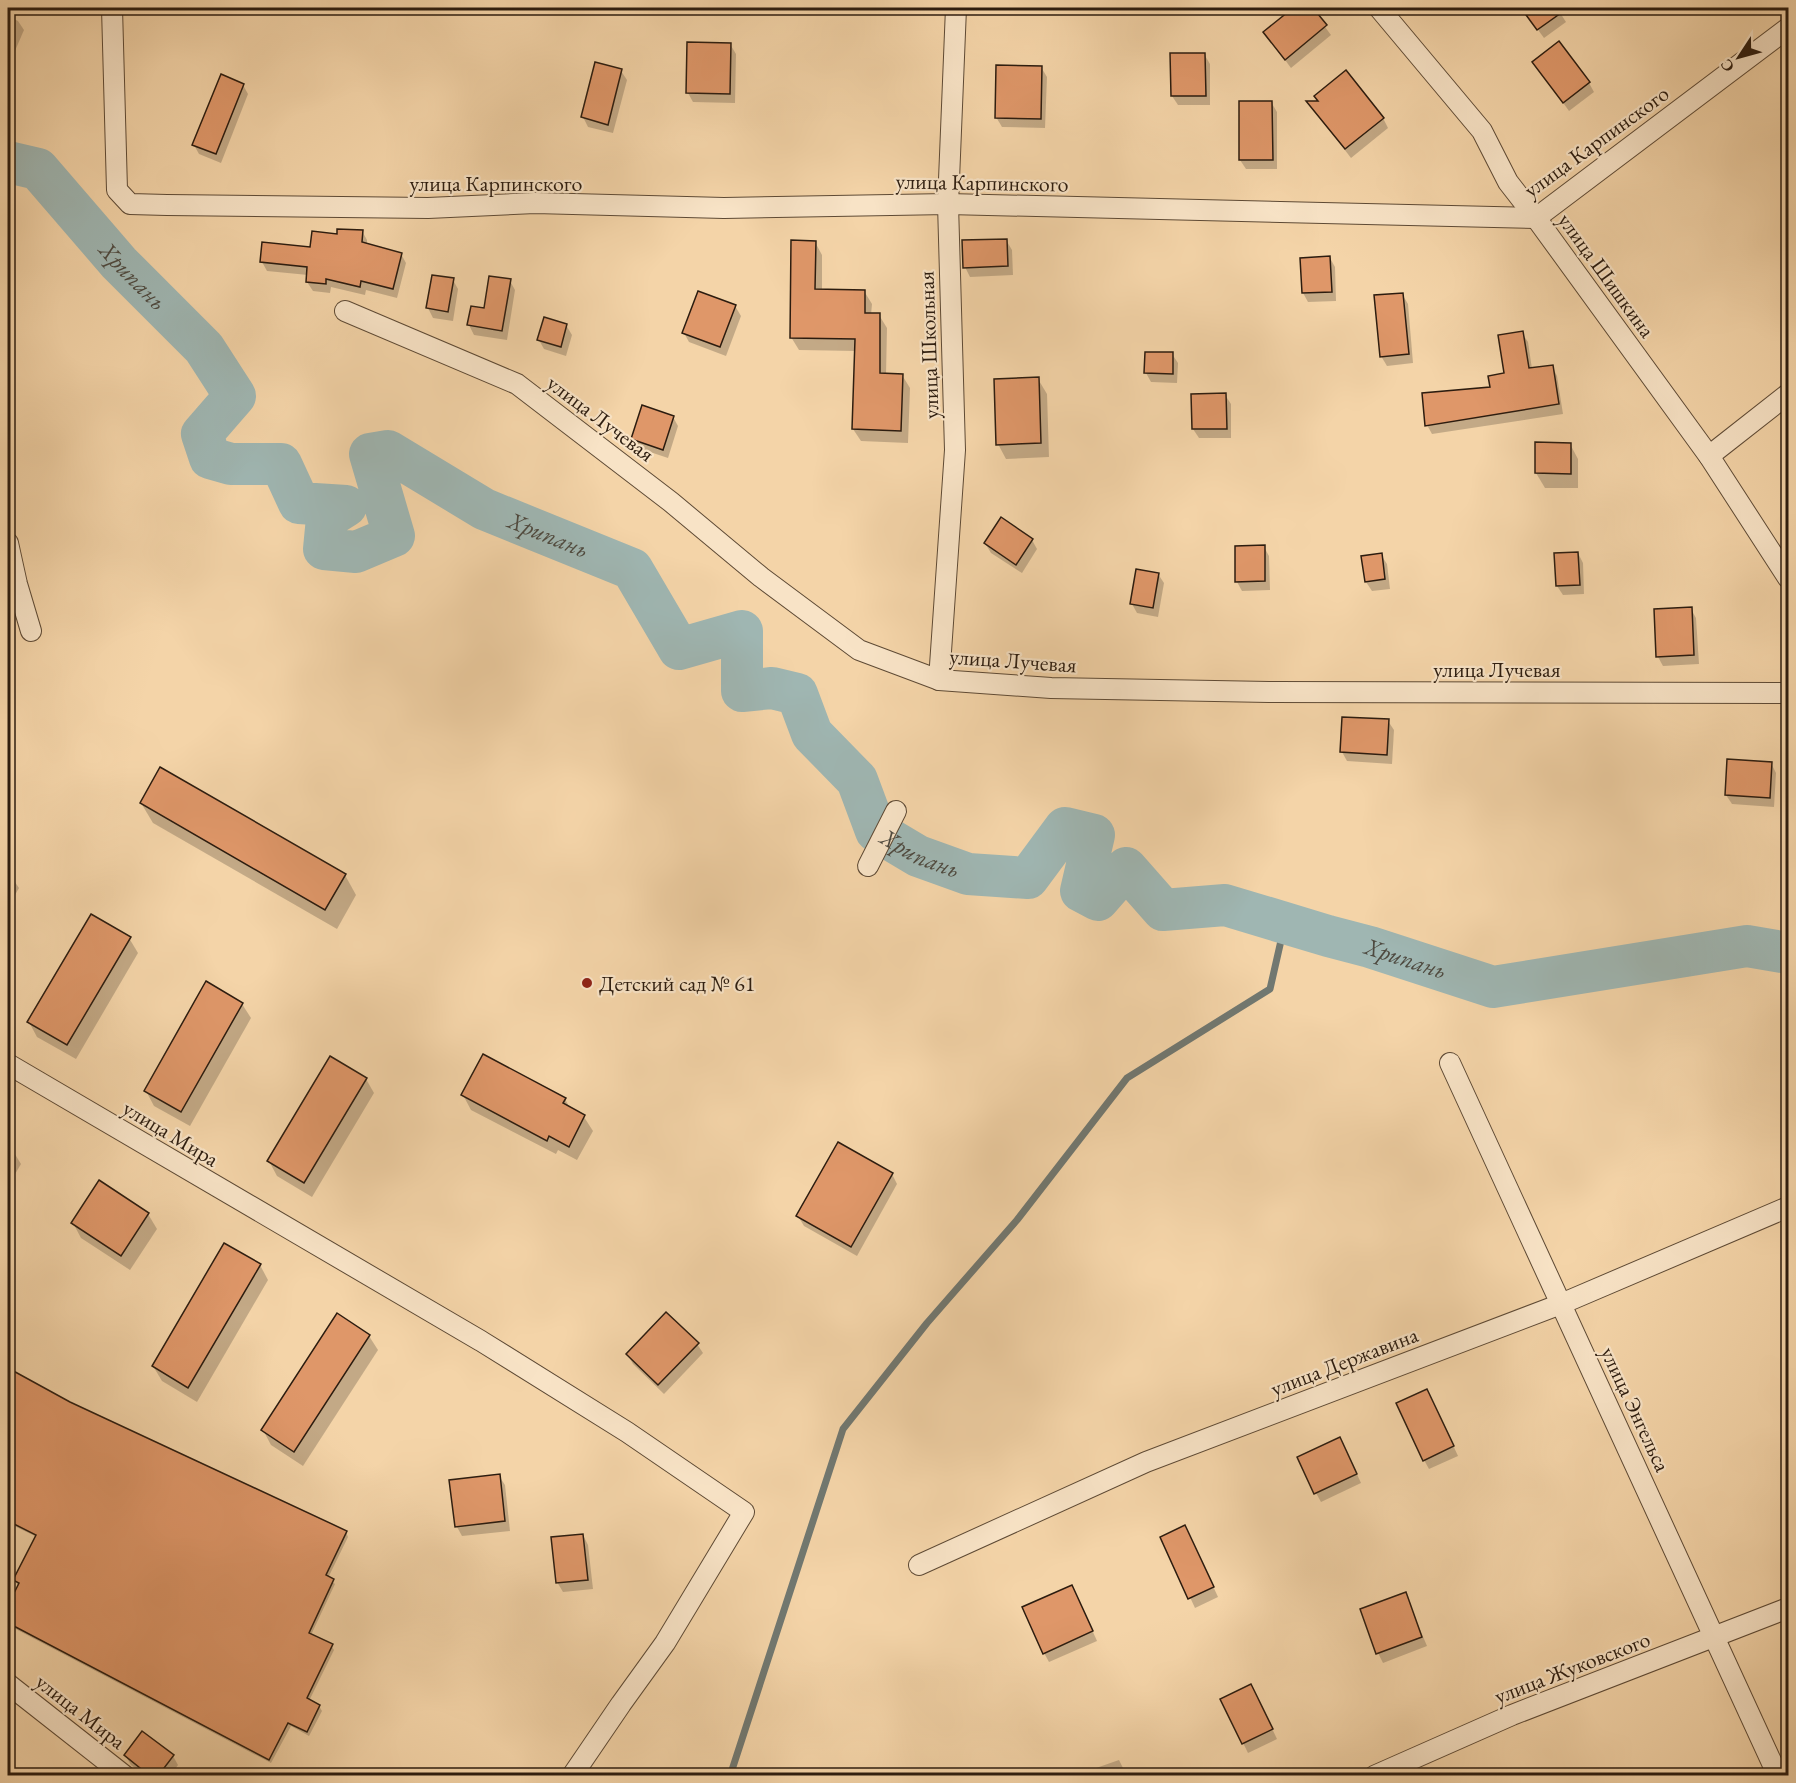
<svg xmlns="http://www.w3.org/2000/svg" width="1796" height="1783" font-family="'EB Garamond',serif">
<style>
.shadow{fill:#0003}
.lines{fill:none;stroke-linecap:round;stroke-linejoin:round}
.stream{stroke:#717871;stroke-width:7}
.river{stroke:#9fb6b2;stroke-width:42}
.building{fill:#df9769;stroke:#2c1c0f;stroke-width:1.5}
.street-casing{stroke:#5e4a35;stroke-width:22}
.street{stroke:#f8e3c6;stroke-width:20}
.poi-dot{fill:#8f2418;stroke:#f8e3c6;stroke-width:2}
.labels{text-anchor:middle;stroke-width:4.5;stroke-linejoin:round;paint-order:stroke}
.street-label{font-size:22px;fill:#2c1c0f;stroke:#f8e3c6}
.poi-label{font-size:22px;fill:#2c1c0f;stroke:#f8e3c6;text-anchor:start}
.water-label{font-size:24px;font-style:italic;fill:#4e4a40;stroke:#f8e3c6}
</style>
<rect width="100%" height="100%" fill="#f4d4a8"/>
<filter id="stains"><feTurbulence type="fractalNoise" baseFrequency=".00333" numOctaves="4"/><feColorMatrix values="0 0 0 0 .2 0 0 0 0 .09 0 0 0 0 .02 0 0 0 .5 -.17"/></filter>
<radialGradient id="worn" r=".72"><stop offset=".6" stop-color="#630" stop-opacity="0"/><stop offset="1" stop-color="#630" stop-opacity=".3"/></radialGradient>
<g class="shadow">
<polygon points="1295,8 1311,8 1331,35 1291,68 1265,33"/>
<polygon points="1522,8 1557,8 1566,22 1544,38"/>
<polygon points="8,16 18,21 24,30 8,67"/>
<polygon points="730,44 736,54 735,103 693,102 688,93"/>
<polygon points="1204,54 1210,64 1210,105 1178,105 1172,96"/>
<polygon points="1534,62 1589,83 1594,92 1569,111"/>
<polygon points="1041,67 1047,77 1045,128 1002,127 996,117"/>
<polygon points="621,71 627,80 613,133 588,127 583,117"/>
<polygon points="243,85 248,94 221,163 199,154 194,145"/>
<polygon points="1240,102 1271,102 1277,112 1277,169 1246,169 1240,160"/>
<polygon points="1308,102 1383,118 1388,128 1351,158"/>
<polygon points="362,231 367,240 367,245 401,254 406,263 397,298 366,290 365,295 331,287 330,293 313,291 307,282 308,275 267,271 262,262 312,249 338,235"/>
<polygon points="1006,240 1012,250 1013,275 970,277 965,267"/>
<polygon points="815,242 822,255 822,291 864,291 872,304 871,315 879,315 887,328 886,375 902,375 910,388 908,443 861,441 853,429 856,351 799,350 791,337"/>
<polygon points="1330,258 1335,267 1336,301 1308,302 1303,293"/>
<polygon points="453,280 458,289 453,321 433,318 428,308"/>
<polygon points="510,281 515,290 507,340 474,335 469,325 485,310"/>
<polygon points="1402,294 1408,304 1413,363 1387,366 1381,356"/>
<polygon points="735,306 741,316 726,356 689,342 684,333"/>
<polygon points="566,325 572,335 566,356 544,349 539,340"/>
<polygon points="1522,333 1528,342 1532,369 1552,366 1557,376 1563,414 1432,434 1427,425 1492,388 1506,374"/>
<polygon points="1172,354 1178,363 1177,383 1151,382 1146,373"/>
<polygon points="1038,379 1047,394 1049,457 1006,459 998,444"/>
<polygon points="1225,395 1231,404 1231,438 1199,438 1193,429"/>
<polygon points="673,417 678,426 668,458 638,448 633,439"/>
<polygon points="1570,444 1578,459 1578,488 1545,488 1536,473"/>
<polygon points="1032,540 1037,549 1022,573 991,553 985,543"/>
<polygon points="1264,547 1269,556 1270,590 1242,591 1237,582"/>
<polygon points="1578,553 1583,563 1584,594 1563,595 1557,586"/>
<polygon points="1381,555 1387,564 1390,589 1372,591 1366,582"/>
<polygon points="1158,574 1164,583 1158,617 1137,613 1132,604"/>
<polygon points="1691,609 1696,618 1699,664 1663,666 1658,657"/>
<polygon points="1388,721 1394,730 1392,764 1347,761 1342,752"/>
<polygon points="1771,763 1776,773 1774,807 1732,804 1726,795"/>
<polygon points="141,803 345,875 356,895 337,929 153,823"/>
<polygon points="8,872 19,888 8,907"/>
<polygon points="129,938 138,953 76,1059 37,1037 29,1022"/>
<polygon points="242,1004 251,1018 190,1126 154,1106 146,1091"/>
<polygon points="366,1079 374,1093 312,1197 277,1176 269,1161"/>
<polygon points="463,1095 565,1099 571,1110 584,1117 593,1131 577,1160 558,1150 556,1154 471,1110"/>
<polygon points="8,1143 21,1164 8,1186"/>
<polygon points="892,1174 897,1184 857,1256 804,1226 798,1216"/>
<polygon points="99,1182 148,1214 157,1229 130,1270 81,1238 73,1223"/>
<polygon points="260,1265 268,1280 197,1402 162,1381 153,1366"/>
<polygon points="369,1336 378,1350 303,1466 271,1445 263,1430"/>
<polygon points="697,1344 703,1353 664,1394 633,1364 628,1355"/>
<polygon points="8,1370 69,1404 346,1532 348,1537 328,1578 335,1584 311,1635 331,1645 334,1650 309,1701 319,1706 322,1711 309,1736 291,1726 271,1763 8,1625 8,1608 19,1586 14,1580 37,1537 8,1523"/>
<polygon points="1432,1400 1458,1456 1429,1469 1424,1460"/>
<polygon points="1345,1448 1361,1483 1321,1502 1316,1493"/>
<polygon points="499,1476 505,1485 510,1531 462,1536 457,1527"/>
<polygon points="583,1535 588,1545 593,1589 563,1592 557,1582"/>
<polygon points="1190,1536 1218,1597 1195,1608 1162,1537"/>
<polygon points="1405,1594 1427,1646 1383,1663 1378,1653"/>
<polygon points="1077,1596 1097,1641 1049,1662 1044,1653"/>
<polygon points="1256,1695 1277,1739 1248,1753 1222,1700"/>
<polygon points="125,1755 173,1756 178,1765 170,1776 145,1776 131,1765"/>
<polygon points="1119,1760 1127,1776 1076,1776 1076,1775"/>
</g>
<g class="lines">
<polyline class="stream" points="730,1776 843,1429 927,1323 1017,1220 1127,1078 1270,989 1285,923"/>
<path class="river" id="s1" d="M 8,162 L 38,169 L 119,263 L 204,348 L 235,396 L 202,434 L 210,458 L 231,464 L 281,464 L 299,503 L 346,506 L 327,518 L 324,549 L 356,552 L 394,536 L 370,454 L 388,451 L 484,509 L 632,569 L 679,649 L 742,631 L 742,691 L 772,688 L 797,694 L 812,734 L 857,780 L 876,831 L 918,856 L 968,874 L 1028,878 L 1065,828 L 1094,835 L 1081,891 L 1098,900 L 1126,868 L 1163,910 L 1225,905 L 1328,936 L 1370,947 L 1493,987 L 1747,946 L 1788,953"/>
</g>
<g class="building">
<polygon points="1293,8 1313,8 1327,25 1285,60 1263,32"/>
<polygon points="1521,8 1568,8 1537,30"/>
<polygon points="1559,41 1590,82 1563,103 1532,62"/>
<polygon points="687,42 731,43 730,94 686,93"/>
<polygon points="1170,53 1205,53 1206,96 1171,96"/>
<polygon points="595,62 622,69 608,125 581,117"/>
<polygon points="996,65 1042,66 1041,119 995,118"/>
<polygon points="1346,70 1384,118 1345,149 1306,101 1318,101 1314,96"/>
<polygon points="221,74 244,84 216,154 192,145"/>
<polygon points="1239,101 1272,101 1273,160 1239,160"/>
<polygon points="337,229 363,230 362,242 402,253 393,289 361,281 360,287 326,279 326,284 306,282 307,267 260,262 262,242 310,247 312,231 337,234"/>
<polygon points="1007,239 1008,266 963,268 962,240"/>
<polygon points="791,240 816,241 815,289 865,290 865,313 880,313 880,373 903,374 901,431 852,429 855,339 790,338"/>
<polygon points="1330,256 1332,292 1302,293 1300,258"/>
<polygon points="432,275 454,278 448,312 426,308"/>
<polygon points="489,276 511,279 502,331 467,325 471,306 484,308"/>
<polygon points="698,291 736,305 720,347 682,333"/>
<polygon points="1403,293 1409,354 1380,357 1374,295"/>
<polygon points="544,317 567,324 561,347 537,340"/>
<polygon points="1523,331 1529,368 1553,365 1559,404 1425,426 1422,393 1490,387 1488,376 1504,373 1498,335"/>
<polygon points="1145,352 1173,352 1173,374 1144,373"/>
<polygon points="1039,377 1041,443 996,445 994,379"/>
<polygon points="1226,393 1227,429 1192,429 1191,394"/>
<polygon points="642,405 674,416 663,450 631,439"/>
<polygon points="1535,442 1571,443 1571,474 1535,473"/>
<polygon points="1001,517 1033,539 1016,565 984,543"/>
<polygon points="1265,545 1265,581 1235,582 1235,546"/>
<polygon points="1578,552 1580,585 1556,586 1554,553"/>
<polygon points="1382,553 1385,579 1365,582 1361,556"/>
<polygon points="1136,569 1159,573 1153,608 1130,604"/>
<polygon points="1692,607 1694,655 1656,657 1654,609"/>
<polygon points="1342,717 1389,719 1387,755 1340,752"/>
<polygon points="1727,759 1772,762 1770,798 1725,795"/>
<polygon points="160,767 346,874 325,910 140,803"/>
<polygon points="91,914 131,937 67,1045 27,1022"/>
<polygon points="206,981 243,1003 181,1112 144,1091"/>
<polygon points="483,1054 566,1098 563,1103 585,1115 569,1147 549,1136 547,1141 461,1095"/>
<polygon points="330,1056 367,1078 304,1183 267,1161"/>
<polygon points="838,1142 893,1173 851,1247 796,1216"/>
<polygon points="99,1180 149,1213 121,1256 71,1223"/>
<polygon points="224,1243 261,1264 188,1388 152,1366"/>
<polygon points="666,1312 699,1343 658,1385 626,1354"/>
<polygon points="337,1313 370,1335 294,1452 261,1430"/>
<polygon points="8,1368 70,1402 347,1531 326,1575 334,1579 309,1633 333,1644 307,1698 320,1705 307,1732 288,1723 269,1760 8,1623 8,1605 19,1583 13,1580 36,1535 8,1521"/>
<polygon points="1427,1389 1454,1446 1423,1461 1396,1403"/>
<polygon points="1340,1437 1357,1474 1314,1494 1297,1457"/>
<polygon points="500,1474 505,1521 455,1527 449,1480"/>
<polygon points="1185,1525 1214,1587 1188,1599 1160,1537"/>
<polygon points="583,1534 588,1580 556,1583 551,1537"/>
<polygon points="1072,1585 1093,1631 1043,1654 1022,1607"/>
<polygon points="1406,1592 1422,1637 1376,1654 1360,1609"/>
<polygon points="1251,1684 1273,1729 1242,1744 1220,1699"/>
<polygon points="142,1731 174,1755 158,1776 150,1776 124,1755"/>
</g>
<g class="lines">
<g class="street-casing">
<g id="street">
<polyline points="112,8 117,190 130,204 167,205 428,208 535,203 724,208 948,204 1536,218 1788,28"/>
<polyline points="1379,8 1482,131 1508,182 1536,218 1709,456 1788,578"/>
<polyline points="345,311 517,384 671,502 761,577 859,650 939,680 1051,688 1269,692 1788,693"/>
<polyline points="1709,456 1788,394"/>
<polyline points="8,543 17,584 31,631"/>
<polyline points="939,680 955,450 948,204 956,8"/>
<polyline points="868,866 896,811"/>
<polyline points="1450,1063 1778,1776"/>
<polyline points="8,1064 481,1341 627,1432 744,1512 665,1643 621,1704 572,1776"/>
<polyline points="919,1565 1146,1462 1561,1304 1788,1207"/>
<polyline points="8,1684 125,1776"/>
<polyline points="1374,1776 1512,1715 1788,1608"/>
</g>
</g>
<use href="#street" class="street"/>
</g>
<circle class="poi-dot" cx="587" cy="983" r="6"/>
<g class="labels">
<g class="street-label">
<text transform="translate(1596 141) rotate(-36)" y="8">улица Карпинского</text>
<text transform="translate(982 182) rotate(1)" y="8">улица Карпинского</text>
<text x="496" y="191">улица Карпинского</text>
<text transform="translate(1607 275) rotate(54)" y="8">улица Шишкина</text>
<text transform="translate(928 345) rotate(-92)" y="8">улица Школьная</text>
<text transform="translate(601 418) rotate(37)" y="8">улица Лучевая</text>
<text transform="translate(1013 660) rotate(4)" y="8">улица Лучевая</text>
<text x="1497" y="677">улица Лучевая</text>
<text transform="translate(171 1133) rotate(31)" y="8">улица Мира</text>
<text transform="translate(1344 1361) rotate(-21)" y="8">улица Державина</text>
<text transform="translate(1636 1409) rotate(65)" y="8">улица Энгельса</text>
<text transform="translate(1572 1667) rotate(-21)" y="8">улица Жуковского</text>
<text transform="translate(81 1711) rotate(38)" y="8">улица Мира</text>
</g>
<g class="poi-label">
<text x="599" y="991">Детский сад № 61</text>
</g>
<g class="water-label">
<text dy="8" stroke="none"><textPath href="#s1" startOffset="174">Хрипань</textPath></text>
<text dy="8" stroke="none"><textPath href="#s1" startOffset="982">Хрипань</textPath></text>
<text dy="8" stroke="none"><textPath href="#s1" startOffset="1558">Хрипань</textPath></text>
<text dy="8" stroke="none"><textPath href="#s1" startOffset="2188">Хрипань</textPath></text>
</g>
</g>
<rect width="1796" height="1783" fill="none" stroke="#f4d4a8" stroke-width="30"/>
<rect x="9" y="9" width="1778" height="1765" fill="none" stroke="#2c1c0f" stroke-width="3"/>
<rect x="15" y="15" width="1766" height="1753" fill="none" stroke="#2c1c0f" stroke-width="1.5"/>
<g transform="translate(1739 57) rotate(234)" stroke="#f8e3c6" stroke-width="4.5" paint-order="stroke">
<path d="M0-4.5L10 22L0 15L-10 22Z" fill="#2c1c0f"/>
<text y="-9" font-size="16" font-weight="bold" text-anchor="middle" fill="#2c1c0f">С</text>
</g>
<rect width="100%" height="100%" filter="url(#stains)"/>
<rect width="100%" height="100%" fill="url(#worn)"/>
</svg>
